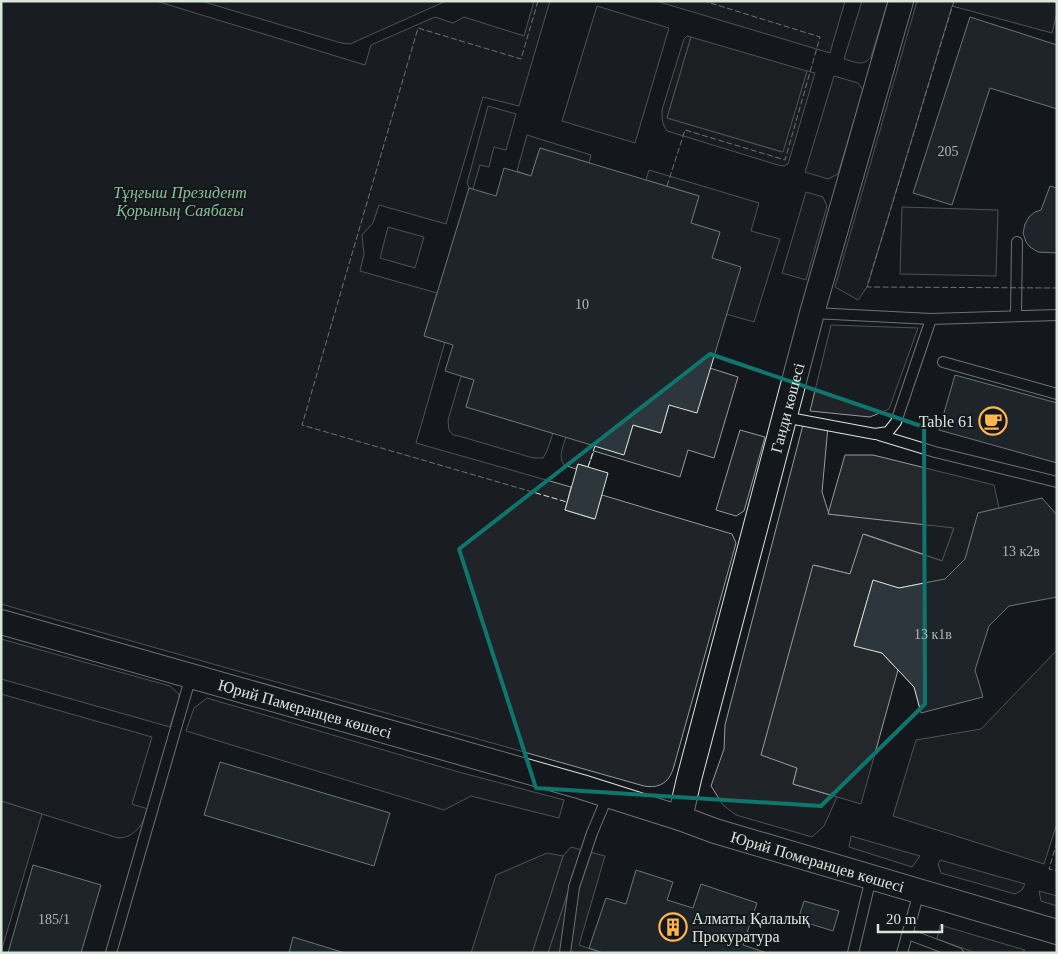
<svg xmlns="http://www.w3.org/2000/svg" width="1058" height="954" font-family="'Times New Roman',serif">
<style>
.green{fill:#202428;stroke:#939e99}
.parking{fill:#24282b;stroke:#939e99}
.building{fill:#2c363c;stroke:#d8e6dc}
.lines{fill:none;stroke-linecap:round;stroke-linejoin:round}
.service-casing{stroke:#d8e6dc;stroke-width:12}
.tertiary-casing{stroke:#d8e6dc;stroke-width:26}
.service{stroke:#14181c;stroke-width:10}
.tertiary{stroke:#14181c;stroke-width:24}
.fence{stroke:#d8e6dc;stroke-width:1;stroke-dasharray:6 2.5;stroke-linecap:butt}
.marked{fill:none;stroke:#0f766e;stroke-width:4;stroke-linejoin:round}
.labels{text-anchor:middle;stroke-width:4;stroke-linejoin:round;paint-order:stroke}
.number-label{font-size:14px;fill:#adbab4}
.park-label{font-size:16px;font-style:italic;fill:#8ac095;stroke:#14181c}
.street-label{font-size:16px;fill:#d8e6dc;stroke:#14181c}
.poi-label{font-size:16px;fill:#d8e6dc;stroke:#14181c;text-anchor:end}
</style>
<rect width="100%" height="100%" fill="#14181c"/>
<g class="green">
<path d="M 1,1 L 156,1 L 365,65 L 371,45 L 435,17 L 453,23 L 464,17 L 524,36 L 534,1 L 550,1 L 519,106 L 483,97 L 446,224 L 379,205 L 373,223 L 362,235 L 364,254 L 360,271 L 437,293 L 424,336 L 445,342 L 416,443 L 571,487 L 565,510 L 594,519 L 602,495 L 732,534 L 736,543 L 674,766 C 670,781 661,789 644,786 L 1,604 Z"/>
<polygon points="201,1 446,1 350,44 341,43"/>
<polygon points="656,1 845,1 830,53"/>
<path d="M 862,1 L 888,1 L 871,57 C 863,67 855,62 844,59 Z"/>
<polygon points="917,1 1052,1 1057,3 1057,12 1052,33 952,6 867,287 858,300 835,287"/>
<polygon points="597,6 669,28 635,143 562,121"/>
<path d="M 687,36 L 691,37 L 667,118 L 782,152 L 807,71 L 815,73 L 788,164 L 784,166 L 778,165 L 667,131 C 662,124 662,119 662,110 L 684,39 Z"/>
<polygon points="834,76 858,83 863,90 838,174 828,179 805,172"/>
<polygon points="488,106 516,114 506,150 494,147 489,167 480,165 473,189 469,188 467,183"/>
<polygon points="527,135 591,155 589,163 540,148 531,176 517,171"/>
<polygon points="649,170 759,203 751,231 780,239 754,322 726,314 712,258 720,232 691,223 699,196 646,180"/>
<polygon points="806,192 823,197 827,206 806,280 782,273"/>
<polygon points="902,207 998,210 996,276 900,274"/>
<polygon points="388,227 424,237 415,268 380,258"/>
<polygon points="831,325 918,328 889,409 870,417 810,411"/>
<path d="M 710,368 L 738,377 L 714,458 L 688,450 L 680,477 L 594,451 L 588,467 L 578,464 L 576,469 L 564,465 C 558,456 563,447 566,437 L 624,454 L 633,425 L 661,433 L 669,405 Z"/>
<polygon points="461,376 474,380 466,407 553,433 547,451 543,458 533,458 459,436 453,435 449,430 448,420"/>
<polygon points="804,421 828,426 822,492 829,514 954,527 943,561 864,534 850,574 814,565 797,768 793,784 837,797 824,826 812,837 736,815 723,805 711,786 724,749 725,725"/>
<polygon points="740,430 765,437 744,511 736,516 716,510"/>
<polygon points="1,639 170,686 179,694 179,699 170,727 1,679"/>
<path d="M 1,694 L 152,737 L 132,804 L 148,809 C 143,824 135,838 118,838 L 1,801 Z"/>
<polygon points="207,698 455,771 564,800 559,818 471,796 444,810 186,731 194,708"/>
<polygon points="851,836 920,856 912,867 849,847"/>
<polygon points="571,847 582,850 548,953 532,953 563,856"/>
<polygon points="940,860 1025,884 1022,890 1015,894 941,873 938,864"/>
<polygon points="1039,891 1057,896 1057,906 1041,901"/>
<polygon points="940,925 1025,950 1021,953 976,953 937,939"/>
</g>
<g class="parking">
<polygon points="691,37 807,71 783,152 667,118"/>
<polygon points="845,455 873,455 994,485 999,508 978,513 965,559 945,579 899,588 873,581 854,645 882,653 898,670 861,804 793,784 797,768 761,755 813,565 850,574 863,534 942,561 954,528 828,514"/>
<polygon points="1057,650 1057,823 1044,864 893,816 916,740 981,729"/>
<polygon points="1,801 42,814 1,952"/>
<polygon points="582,850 605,856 579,945 602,953 548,953"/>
<polygon points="547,853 563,856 532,953 471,953 496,875"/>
</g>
<g class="building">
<polygon points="970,17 1057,45 1057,109 990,88 952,205 913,193"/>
<polygon points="540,148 699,196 691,223 720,232 712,258 741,267 697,413 669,405 661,433 633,425 624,455 466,407 474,380 445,371 453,345 424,336 469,188 496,196 504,168 531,176"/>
<polygon points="1050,186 1057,188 1057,253 1038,252 1030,247 1026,242 1023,233 1025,224 1029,217 1035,212 1041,210"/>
<polygon points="955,375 1057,403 1057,463 939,430"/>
<polygon points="578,464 608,473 595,519 565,510"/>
<polygon points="1042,498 1057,515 1057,597 1009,606 989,626 975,670 983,697 921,713 914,687 882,653 854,646 873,580 899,588 945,579 965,559 978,513"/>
<polygon points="220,762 390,813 374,866 204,815"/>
<polygon points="33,865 101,885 81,953 8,953"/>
<polygon points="636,870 673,882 667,900 693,908 701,884 757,903 743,945 767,953 603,953 589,948 606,898 626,904"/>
<polygon points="804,901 839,911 833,931 798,920"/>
<polygon points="293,937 345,953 289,953"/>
</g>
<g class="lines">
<g class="service-casing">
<g id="service">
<polyline points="813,313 931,319 1057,315"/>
<polyline points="1016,316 1017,242"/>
<polyline points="943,362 1057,394"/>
<polyline points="784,417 875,434 888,432 896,422 931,319"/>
<polyline points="879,435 935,452 1057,482"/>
<polyline points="908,934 958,953"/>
<polyline points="111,953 191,676"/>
<polyline points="565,953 574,887 592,833 608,795"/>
<polyline points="853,953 871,878"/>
<polyline points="902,953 919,892"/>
</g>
</g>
<g class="tertiary-casing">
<g id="tertiary">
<path id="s1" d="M 1,622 L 582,787 L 680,818 L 715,831 L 1057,932"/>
<path id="s2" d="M 680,818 L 689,779 L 812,313 L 901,1"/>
</g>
</g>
<use href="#service" class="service"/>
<use href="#tertiary" class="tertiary"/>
<g class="fence">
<polyline points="538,1 521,59 418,28 302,425 567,502"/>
<polyline points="954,1 867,287 1057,288"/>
<polyline points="1052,1 1057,3"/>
<polyline points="667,186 685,130 785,160 820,37 704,1"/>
<polyline points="588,467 595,446"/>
<polyline points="1057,842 1049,869 1057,871"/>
</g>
</g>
<path d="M0 0H1058V954H0ZM 710,354 L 924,427 L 925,704 L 821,806 L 536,788 L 459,549 Z" fill="#14181c" fill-opacity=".55" fill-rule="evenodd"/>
<path class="marked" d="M 710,354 L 924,427 L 925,704 L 821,806 L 536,788 L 459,549 Z"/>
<defs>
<g id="cafe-ring" transform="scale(1.4375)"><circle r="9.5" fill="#14181c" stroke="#ffb74d" stroke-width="1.5"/><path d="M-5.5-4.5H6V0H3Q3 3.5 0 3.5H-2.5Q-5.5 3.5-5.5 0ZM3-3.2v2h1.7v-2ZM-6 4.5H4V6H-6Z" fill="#ffb74d"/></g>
<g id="building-ring" transform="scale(1.4375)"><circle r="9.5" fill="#14181c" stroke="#ffb74d" stroke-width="1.5"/><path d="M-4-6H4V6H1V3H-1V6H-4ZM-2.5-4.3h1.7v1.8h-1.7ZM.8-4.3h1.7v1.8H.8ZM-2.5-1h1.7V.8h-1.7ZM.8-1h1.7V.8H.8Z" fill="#ffb74d"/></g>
</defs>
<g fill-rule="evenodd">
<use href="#cafe-ring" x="993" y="421"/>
<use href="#building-ring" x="673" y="927"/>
</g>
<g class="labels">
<g class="number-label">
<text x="948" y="156">205</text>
<text x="582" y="309">10</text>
<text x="1021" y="556">13 к2в</text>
<text x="933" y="639">13 к1в</text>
<text x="54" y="924">185/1</text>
</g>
<g class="park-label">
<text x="180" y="198">Тұңғыш Президент<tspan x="180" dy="18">Қорының Саябағы</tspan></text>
</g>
<g class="street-label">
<text dy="6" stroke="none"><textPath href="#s2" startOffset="424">Ганди көшесі</textPath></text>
<text dy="6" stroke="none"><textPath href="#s1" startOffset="316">Юрий Памеранцев көшесі</textPath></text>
<text dy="6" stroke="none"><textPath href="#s1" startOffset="851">Юрий Померанцев көшесі</textPath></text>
</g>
<g class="poi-label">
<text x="974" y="427">Table 61</text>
<text x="692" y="924" text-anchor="start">Алматы Қалалық<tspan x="692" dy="18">Прокуратура</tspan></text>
</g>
</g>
<rect width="1058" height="954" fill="none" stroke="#d8e6dc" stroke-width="5"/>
<path d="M878 924v8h64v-8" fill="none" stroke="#d8e6dc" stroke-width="2.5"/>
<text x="886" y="924" font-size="15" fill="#d8e6dc" stroke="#14181c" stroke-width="4" paint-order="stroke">20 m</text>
</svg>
